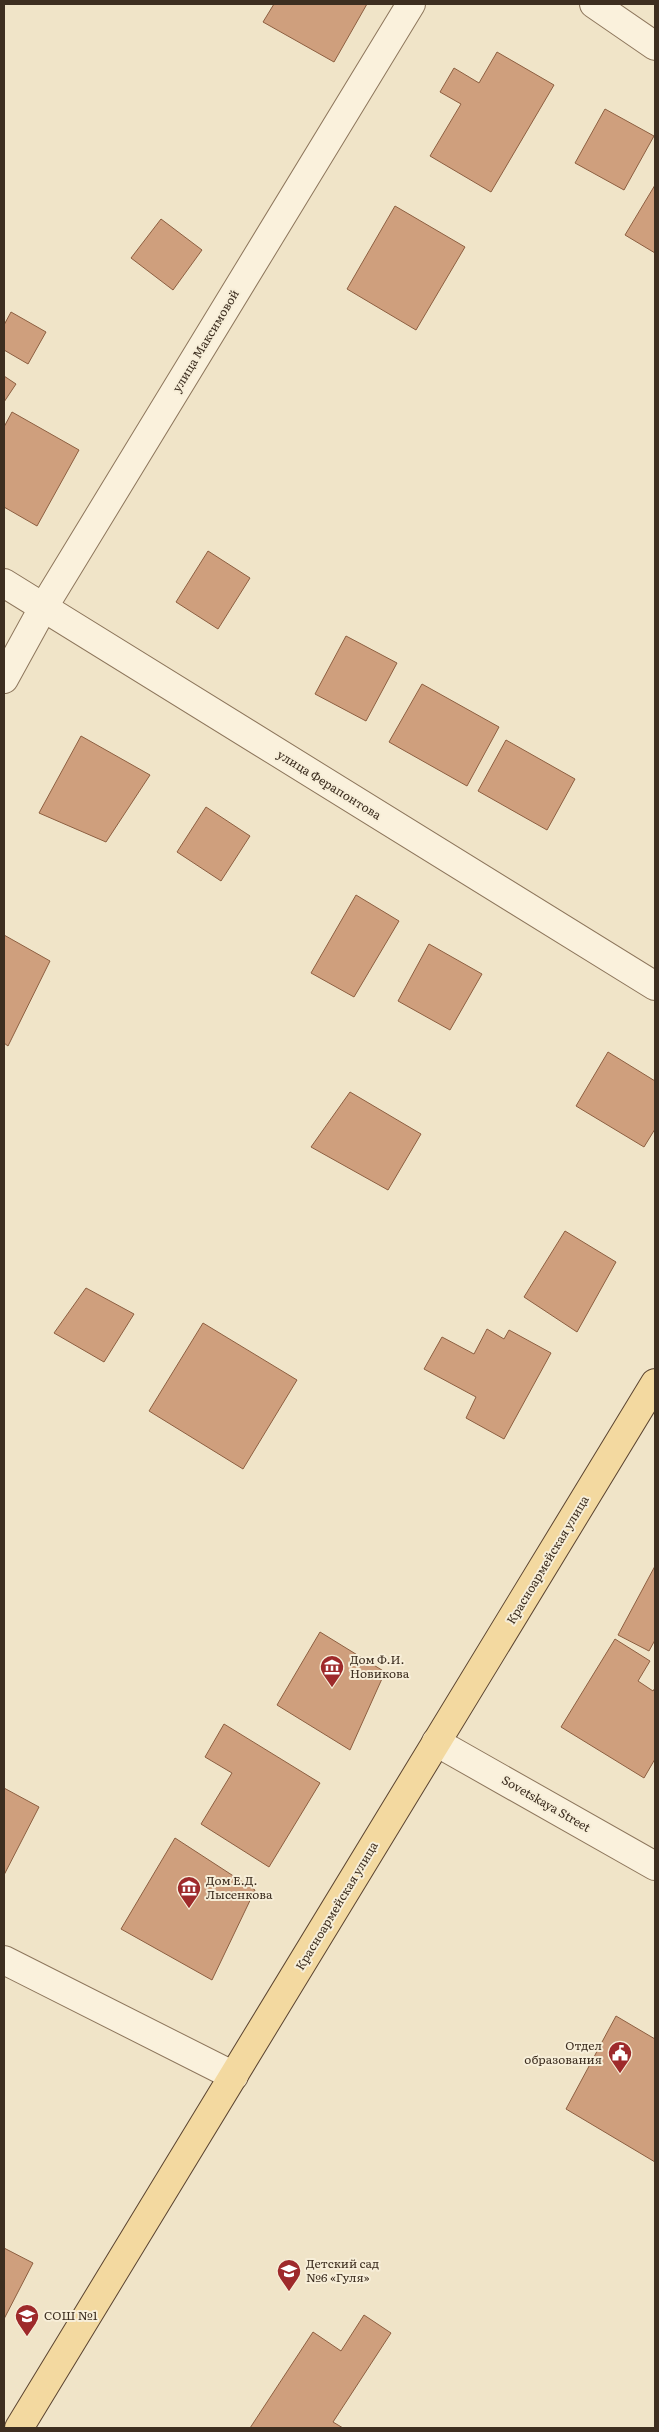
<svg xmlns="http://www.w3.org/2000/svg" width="659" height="2432" font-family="Literata,serif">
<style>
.building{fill:#cf9f7d;stroke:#8d5f41}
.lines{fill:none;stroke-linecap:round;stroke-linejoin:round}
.minor-casing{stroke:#8d765c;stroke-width:30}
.major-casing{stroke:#5b4430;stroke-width:30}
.minor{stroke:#faf1dc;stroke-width:28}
.major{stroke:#f3d9a0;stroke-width:28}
.labels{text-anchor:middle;stroke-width:4;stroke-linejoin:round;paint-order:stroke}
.street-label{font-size:12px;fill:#3d2e20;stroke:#f7eed8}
.poi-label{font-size:12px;fill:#3d2e20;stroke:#f7eed8;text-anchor:start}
</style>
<rect width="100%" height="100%" fill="#f0e4c8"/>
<g class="building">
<polygon points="274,4 367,4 334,62 263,22"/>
<polygon points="497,52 554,85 491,192 430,156 461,104 440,92 454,68 479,83"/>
<polygon points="605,109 654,136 624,190 575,163"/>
<polygon points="655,185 655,253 625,235"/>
<polygon points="395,206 465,247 416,330 347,289"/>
<polygon points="161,219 202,250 173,290 131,258"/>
<polygon points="11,312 46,332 28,364 4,350 4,325"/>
<polygon points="4,376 16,384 4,402"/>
<polygon points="12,412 79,450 37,526 4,507 4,427"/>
<polygon points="208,551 250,578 218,629 176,602"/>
<polygon points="346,636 397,663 366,721 315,694"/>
<polygon points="422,684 499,727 467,786 389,742"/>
<polygon points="81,736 150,775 106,842 39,813"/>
<polygon points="506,740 575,779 547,830 478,791"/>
<polygon points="206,807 250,836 221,881 177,852"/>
<polygon points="356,895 399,921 354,997 311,973"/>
<polygon points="4,935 50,961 8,1046 4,1043"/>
<polygon points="429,944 482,974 450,1030 398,1001"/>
<polygon points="608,1052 655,1081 655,1129 644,1147 576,1106"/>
<polygon points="350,1092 421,1134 388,1190 311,1147"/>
<polygon points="565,1231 616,1262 577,1332 524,1297"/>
<polygon points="86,1288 134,1314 104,1362 54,1333"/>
<polygon points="203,1323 297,1380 243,1469 149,1411"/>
<polygon points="487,1329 504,1339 509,1330 551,1353 504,1439 466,1418 476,1397 424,1369 442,1337 474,1354"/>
<polygon points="655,1566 655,1640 649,1651 618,1635"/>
<polygon points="320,1632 385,1672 350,1750 277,1705"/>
<polygon points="615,1639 650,1661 638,1681 653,1691 655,1688 655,1759 644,1778 561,1727"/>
<polygon points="224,1724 320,1783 269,1867 201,1824 232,1773 205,1757"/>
<polygon points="4,1788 39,1807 4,1875"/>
<polygon points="175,1838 255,1890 212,1980 121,1929"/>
<polygon points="616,2016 655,2039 655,2162 566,2109"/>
<polygon points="4,2248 33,2263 4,2319"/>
<polygon points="364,2315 391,2333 333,2422 343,2428 250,2428 313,2332 341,2351"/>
</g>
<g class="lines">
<g class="minor-casing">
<g id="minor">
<polyline points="594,4 655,46"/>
<polyline points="4,583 655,986"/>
<polyline points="4,679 43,608 411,4"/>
<polyline points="436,1742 655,1866"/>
<polyline points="4,1960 234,2076"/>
</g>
</g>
<g class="major-casing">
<polyline id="major" points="19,2428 655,1383"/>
</g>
<use href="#minor" class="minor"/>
<use href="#major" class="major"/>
</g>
<defs>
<g id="museum-pin" transform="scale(1.25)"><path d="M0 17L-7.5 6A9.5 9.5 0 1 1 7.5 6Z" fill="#9e2a2b" stroke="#f7eed8"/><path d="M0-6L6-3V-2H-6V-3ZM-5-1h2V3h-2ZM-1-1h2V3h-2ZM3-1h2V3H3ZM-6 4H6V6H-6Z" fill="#fff"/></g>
<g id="civic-pin" transform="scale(1.25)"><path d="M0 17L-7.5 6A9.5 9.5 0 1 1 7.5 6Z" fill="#9e2a2b" stroke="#f7eed8"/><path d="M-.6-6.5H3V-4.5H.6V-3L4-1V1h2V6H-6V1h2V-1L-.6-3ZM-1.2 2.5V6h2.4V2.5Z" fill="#fff"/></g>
<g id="school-pin" transform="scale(1.25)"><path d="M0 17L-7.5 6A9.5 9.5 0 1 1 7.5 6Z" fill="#9e2a2b" stroke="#f7eed8"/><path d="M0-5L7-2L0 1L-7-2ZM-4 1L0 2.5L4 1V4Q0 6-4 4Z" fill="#fff"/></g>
</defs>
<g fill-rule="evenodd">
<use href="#museum-pin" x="332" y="1667"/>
<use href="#museum-pin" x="189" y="1888"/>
<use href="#civic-pin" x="620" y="2053"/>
<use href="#school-pin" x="289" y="2271"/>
<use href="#school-pin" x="27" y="2316"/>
</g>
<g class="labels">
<g class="street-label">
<text transform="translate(206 341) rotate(-59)" y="4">улица Максимовой</text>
<text transform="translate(329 785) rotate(32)" y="4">улица Ферапонтова</text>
<text transform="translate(548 1560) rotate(-59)" y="4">Красноармейская улица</text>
<text transform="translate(546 1804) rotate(30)" y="4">Sovetskaya Street</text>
<text transform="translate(337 1906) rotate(-59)" y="4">Красноармейская улица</text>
</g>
<g class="poi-label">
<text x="350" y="1664">Дом Ф.И.<tspan x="350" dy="14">Новикова</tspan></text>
<text x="206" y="1885">Дом Е.Д.<tspan x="206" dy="14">Лысенкова</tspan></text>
<text x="602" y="2050" text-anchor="end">Отдел<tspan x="602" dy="14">образования</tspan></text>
<text x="306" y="2268">Детский сад<tspan x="306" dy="14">№6 «Гуля»</tspan></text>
<text x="44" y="2320">СОШ №1</text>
</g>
</g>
<rect width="659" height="2432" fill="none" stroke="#3d2e20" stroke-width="10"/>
</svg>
